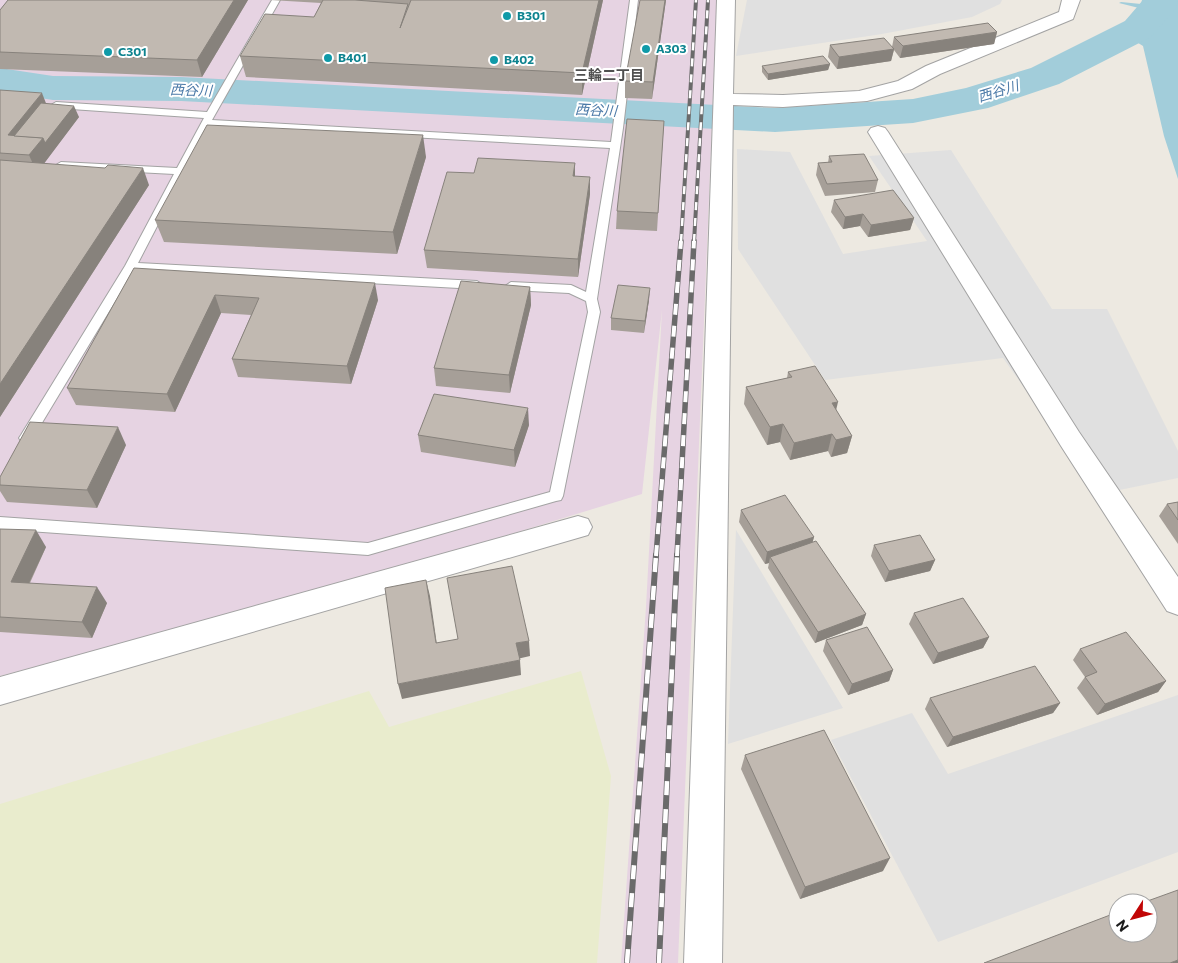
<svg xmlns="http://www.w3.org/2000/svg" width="1178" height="963" font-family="Commissioner,'Noto Sans JP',sans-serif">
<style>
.industrial{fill:#e6d3e2}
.farmland{fill:#e9eccd}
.parking{fill:#e0e0e0}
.water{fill:#a2cdda}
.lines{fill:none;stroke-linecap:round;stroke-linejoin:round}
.river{fill:#a2cdda;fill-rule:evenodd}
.service-casing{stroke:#a3a3a3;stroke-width:2}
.minor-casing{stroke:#a3a3a3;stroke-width:2}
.service{fill:#fff;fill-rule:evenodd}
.minor{fill:#fff;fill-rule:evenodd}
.rail-far2-casing{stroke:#6a6a6a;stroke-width:4}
.rail-far1-casing{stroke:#6a6a6a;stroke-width:5.5}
.rail-casing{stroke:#6a6a6a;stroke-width:6}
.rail-far2{stroke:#fff;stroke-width:2.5;stroke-dasharray:8;stroke-linecap:butt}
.rail-far1{stroke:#fff;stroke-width:4;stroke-dasharray:11;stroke-linecap:butt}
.rail{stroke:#fff;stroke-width:4.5;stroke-dasharray:14;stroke-linecap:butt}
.wall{fill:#a69f98}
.shaded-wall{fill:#87827c}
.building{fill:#c1b9b1;stroke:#87827c}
.culture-dot{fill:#0f9aa8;stroke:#fff;stroke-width:2}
.labels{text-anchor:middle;stroke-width:4;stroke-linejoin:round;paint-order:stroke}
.far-culture-label{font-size:12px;font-weight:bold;fill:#0d838f;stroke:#fff;text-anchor:start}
.far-neighbourhood-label{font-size:14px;font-weight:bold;fill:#4f4f4f;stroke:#fff}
.far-water-label{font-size:14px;font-style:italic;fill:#4c7aa8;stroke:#fff}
</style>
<rect width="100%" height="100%" fill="#ede9e1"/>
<polygon class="industrial" points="0,0 717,0 678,963 621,963 646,607 662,310 642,494 344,585 0,676"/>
<polygon class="farmland" points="581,671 611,776 597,963 0,963 0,804 369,691 389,727"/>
<g class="parking">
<polygon points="747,0 1002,0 1000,4 972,17 882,34 736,56"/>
<polygon points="737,149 790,152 843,254 927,241 869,156 951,150 1052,309 1107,309 1178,451 1178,478 1100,494 1003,358 825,380 738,249"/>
<polygon points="736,530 843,708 728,744"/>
<polygon points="1178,695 1178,852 938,942 831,740 912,713 948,774"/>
</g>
<polygon class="water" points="1142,0 1178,0 1178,179 1164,136 1143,46 1135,41 1125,40 1047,83 982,107 969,94 1028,77 1045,70 1115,31 1139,8 1119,3 1121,2 1141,4"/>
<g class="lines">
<polygon class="river" points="1143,0 1178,0 1176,8 1151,37 1059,84 988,108 913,123 775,132 181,101 53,100 0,92 0,68 53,76 181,77 775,108 913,99 966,88 1031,68 1125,21"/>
<g class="service-casing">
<polygon id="service" points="272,0 280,0 212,120 611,142 630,0 638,0 623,128 597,299 600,312 563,496 561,500 556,501 368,555 0,529 0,517 368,543 550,492 588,312 586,301 569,293 511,290 505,286 511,282 571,285 586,292 610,148 209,126 138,263 477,281 483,285 477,289 134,270 31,441 21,441 19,438 21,435 125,266 174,174 61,168 56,165 61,162 177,168 204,118 56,108 51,105 56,102 207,112"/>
</g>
<g class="minor-casing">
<g id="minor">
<polygon points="717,0 735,0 733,94 783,95 859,91 898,81 926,66 1059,12 1062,0 1080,0 1073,19 940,74 912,89 867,101 783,107 733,105 722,963 684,963"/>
<polygon points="878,126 885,128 888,132 1079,432 1178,577 1178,615 1167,611 1061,446 868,132 871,128"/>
<polygon points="578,516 588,519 592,527 588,535 0,705 0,677"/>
</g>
</g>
<use href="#service" class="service"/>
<use href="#minor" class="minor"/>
<g class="rail-far2-casing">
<g id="rail-far2">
<polyline points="681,242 696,0"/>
<polyline points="694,242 708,0"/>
</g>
</g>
<g class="rail-far1-casing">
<g id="rail-far1">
<polyline points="656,556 681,241"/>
<polyline points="677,556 694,241"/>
</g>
</g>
<g class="rail-casing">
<g id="rail">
<polyline points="627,963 656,555"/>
<polyline points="659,963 677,555"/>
</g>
</g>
<use href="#rail-far2" class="rail-far2"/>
<use href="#rail-far1" class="rail-far1"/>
<use href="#rail" class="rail"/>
</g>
<g class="wall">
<polygon points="8,0 248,0 202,77 0,69 0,10"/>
<polygon points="270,0 603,0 582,95 246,77 240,56 314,17 321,3"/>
<polygon points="666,0 652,99 625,98 625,81"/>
<polygon points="997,32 994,44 900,58 894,50 891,61 837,69 828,57 830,45 892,47 894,37"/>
<polygon points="830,64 828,70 768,80 762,72 762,66"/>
<polygon points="0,90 46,104 79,117 44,163 149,185 0,417"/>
<polygon points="664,121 657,231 616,229 617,211"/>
<polygon points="829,156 878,180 875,192 825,196 816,175 818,163 828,163"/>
<polygon points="426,157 397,254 164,242 155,220"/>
<polygon points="575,163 575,176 590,194 578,277 427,268 424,250 474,173"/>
<polygon points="834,200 914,218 910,230 868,237 860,226 843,229 831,212"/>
<polygon points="134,268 378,300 351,384 238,377 232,359 251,315 221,313 175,412 76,405 67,388"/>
<polygon points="530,287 531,305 510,393 436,386 434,368"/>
<polygon points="649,300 644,333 611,330 611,318"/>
<polygon points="788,372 836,410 852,436 847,453 831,457 828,451 790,460 780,442 767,445 744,404 746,387 787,378"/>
<polygon points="529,425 515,467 421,452 418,435"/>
<polygon points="126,445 97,508 7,502 0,491 0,477"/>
<polygon points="1178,502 1178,544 1159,516 1167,504"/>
<polygon points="741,510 814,537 812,543 866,614 862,625 815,643 768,568 769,563 765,564 739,522"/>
<polygon points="0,529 46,547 30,583 107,603 92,638 0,632"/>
<polygon points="874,545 935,560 930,571 885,582 871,556"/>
<polygon points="914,613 989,637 983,648 933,664 909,624"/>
<polygon points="826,640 893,670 889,681 848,695 823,651"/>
<polygon points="1080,649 1166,681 1158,692 1097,715 1077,688 1085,677 1073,660"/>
<polygon points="930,698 1060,703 1053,713 947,747 925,709"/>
<polygon points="745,755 883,871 800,899 741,769"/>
</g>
<g class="shaded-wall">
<polygon points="234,0 248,0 202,77 197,60"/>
<polygon points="599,0 603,0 582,95 582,73"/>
<polygon points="665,0 666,0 652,99 653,82"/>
<polygon points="997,32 994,44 900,58 903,46"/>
<polygon points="894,49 891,61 837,69 839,57"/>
<polygon points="830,64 828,70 768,80 768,74"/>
<polygon points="42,93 49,111 25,142 8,135"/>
<polygon points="74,106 79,117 37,173 29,155 43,138"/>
<polygon points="423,135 426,157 397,254 393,232"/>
<polygon points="575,163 575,180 573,176"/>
<polygon points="143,168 149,185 0,417 0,384"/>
<polygon points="590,177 590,194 578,277 578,259"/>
<polygon points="863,214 860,226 843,229 845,217"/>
<polygon points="914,218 910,230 868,237 871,225"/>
<polygon points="375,283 378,300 351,384 347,366"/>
<polygon points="530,287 531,305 510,393 509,375"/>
<polygon points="650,288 649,300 644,333 645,321"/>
<polygon points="215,295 221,313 175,412 167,394"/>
<polygon points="838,402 834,419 832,403"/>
<polygon points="528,408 529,425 515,467 514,450"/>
<polygon points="783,424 780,442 767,445 770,427"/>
<polygon points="118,427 126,445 97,508 87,490"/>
<polygon points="832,434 828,451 790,460 794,443"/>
<polygon points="852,436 847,453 831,457 836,440"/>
<polygon points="36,530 46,547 22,598 11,582"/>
<polygon points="814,537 811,548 770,557 769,563 765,564 767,552"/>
<polygon points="935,560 930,571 885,582 889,571"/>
<polygon points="426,580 430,596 439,659 436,643"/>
<polygon points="97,587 107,603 92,638 82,622"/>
<polygon points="866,614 862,625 815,643 818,632"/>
<polygon points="989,637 983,648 933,664 938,653"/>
<polygon points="529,641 530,656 517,659 516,643"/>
<polygon points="520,660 521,675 402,699 398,684"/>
<polygon points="893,670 889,681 848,695 852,684"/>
<polygon points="1166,681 1158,692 1097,715 1105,704"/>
<polygon points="1060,703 1053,713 947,747 953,737"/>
<polygon points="890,858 883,871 800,899 805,887"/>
<polygon points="1178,960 1178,963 1170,963"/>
</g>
<g class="building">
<polygon points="8,0 234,0 197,60 0,52 0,10"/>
<polygon points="323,0 355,0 408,4 400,28 411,0 599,0 582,73 240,56 265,14 314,17"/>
<polygon points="640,0 665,0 653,82 625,81"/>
<polygon points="988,23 997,32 903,46 894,37"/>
<polygon points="884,38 894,49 839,57 830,45"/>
<polygon points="823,56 830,64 768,74 762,66"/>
<polygon points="0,90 42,93 8,135 43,138 29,155 0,153"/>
<polygon points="41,103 74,106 45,143 43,138 14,136"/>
<polygon points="627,119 664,121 658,213 617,211"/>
<polygon points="207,125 423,135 393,232 155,220"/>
<polygon points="864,154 878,180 827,184 818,163 832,162 829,156"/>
<polygon points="478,158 575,163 573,176 590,177 578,259 424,250 447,172 474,173"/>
<polygon points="0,160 105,168 108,165 143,168 0,384"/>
<polygon points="893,190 914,218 871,225 863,214 845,217 834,200"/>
<polygon points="134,268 375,283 347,366 232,359 259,298 215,295 167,394 67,388"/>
<polygon points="461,281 530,287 509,375 434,368"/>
<polygon points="618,285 650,288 645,321 611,318"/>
<polygon points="815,366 838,402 832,403 852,436 836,440 832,434 794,443 783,424 770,427 746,387 792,377 788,372"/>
<polygon points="434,394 528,408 514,450 418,435"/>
<polygon points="30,422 118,427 87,490 0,485 0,477"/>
<polygon points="785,495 814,537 767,552 741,510"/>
<polygon points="1178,502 1178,520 1167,504"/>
<polygon points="0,529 36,530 11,582 97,587 82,622 0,617"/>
<polygon points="920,535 935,560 889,571 874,545"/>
<polygon points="816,541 866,614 818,632 770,557"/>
<polygon points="512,566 529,641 516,643 520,660 398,684 385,588 426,580 436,643 458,639 447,578"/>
<polygon points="963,598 989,637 938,653 914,613"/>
<polygon points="867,627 893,670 852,684 826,640"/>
<polygon points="1126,632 1166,681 1105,704 1085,677 1097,672 1080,649"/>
<polygon points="1035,666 1060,703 953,737 930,698"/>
<polygon points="824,730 890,858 805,887 745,755"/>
<polygon points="1178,890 1178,960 1170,963 984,963 1118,912 1118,933 1148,933 1148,903 1142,903"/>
</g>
<g class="culture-dot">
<circle cx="507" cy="16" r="5"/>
<circle cx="646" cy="49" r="5"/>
<circle cx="108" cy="52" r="5"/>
<circle cx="328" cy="58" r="5"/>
<circle cx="494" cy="60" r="5"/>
</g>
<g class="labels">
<g class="far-culture-label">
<text x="517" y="20">B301</text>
<text x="656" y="53">A303</text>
<text x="118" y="56">C301</text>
<text x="338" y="62">B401</text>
<text x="504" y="64">B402</text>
</g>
<g class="far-neighbourhood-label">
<text x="609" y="80">三輪二丁目</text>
</g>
<g class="far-water-label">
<text transform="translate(191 90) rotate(2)" y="5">西谷川</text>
<text transform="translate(998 91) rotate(-17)" y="5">西谷川</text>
<text transform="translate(596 110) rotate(3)" y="5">西谷川</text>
</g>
</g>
<g transform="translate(1133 918) rotate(234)"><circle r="24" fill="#ffffff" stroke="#a4a4a4"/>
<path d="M0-4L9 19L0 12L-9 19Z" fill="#c10606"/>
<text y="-8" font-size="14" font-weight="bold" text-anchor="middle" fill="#1c1c1c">N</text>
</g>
</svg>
